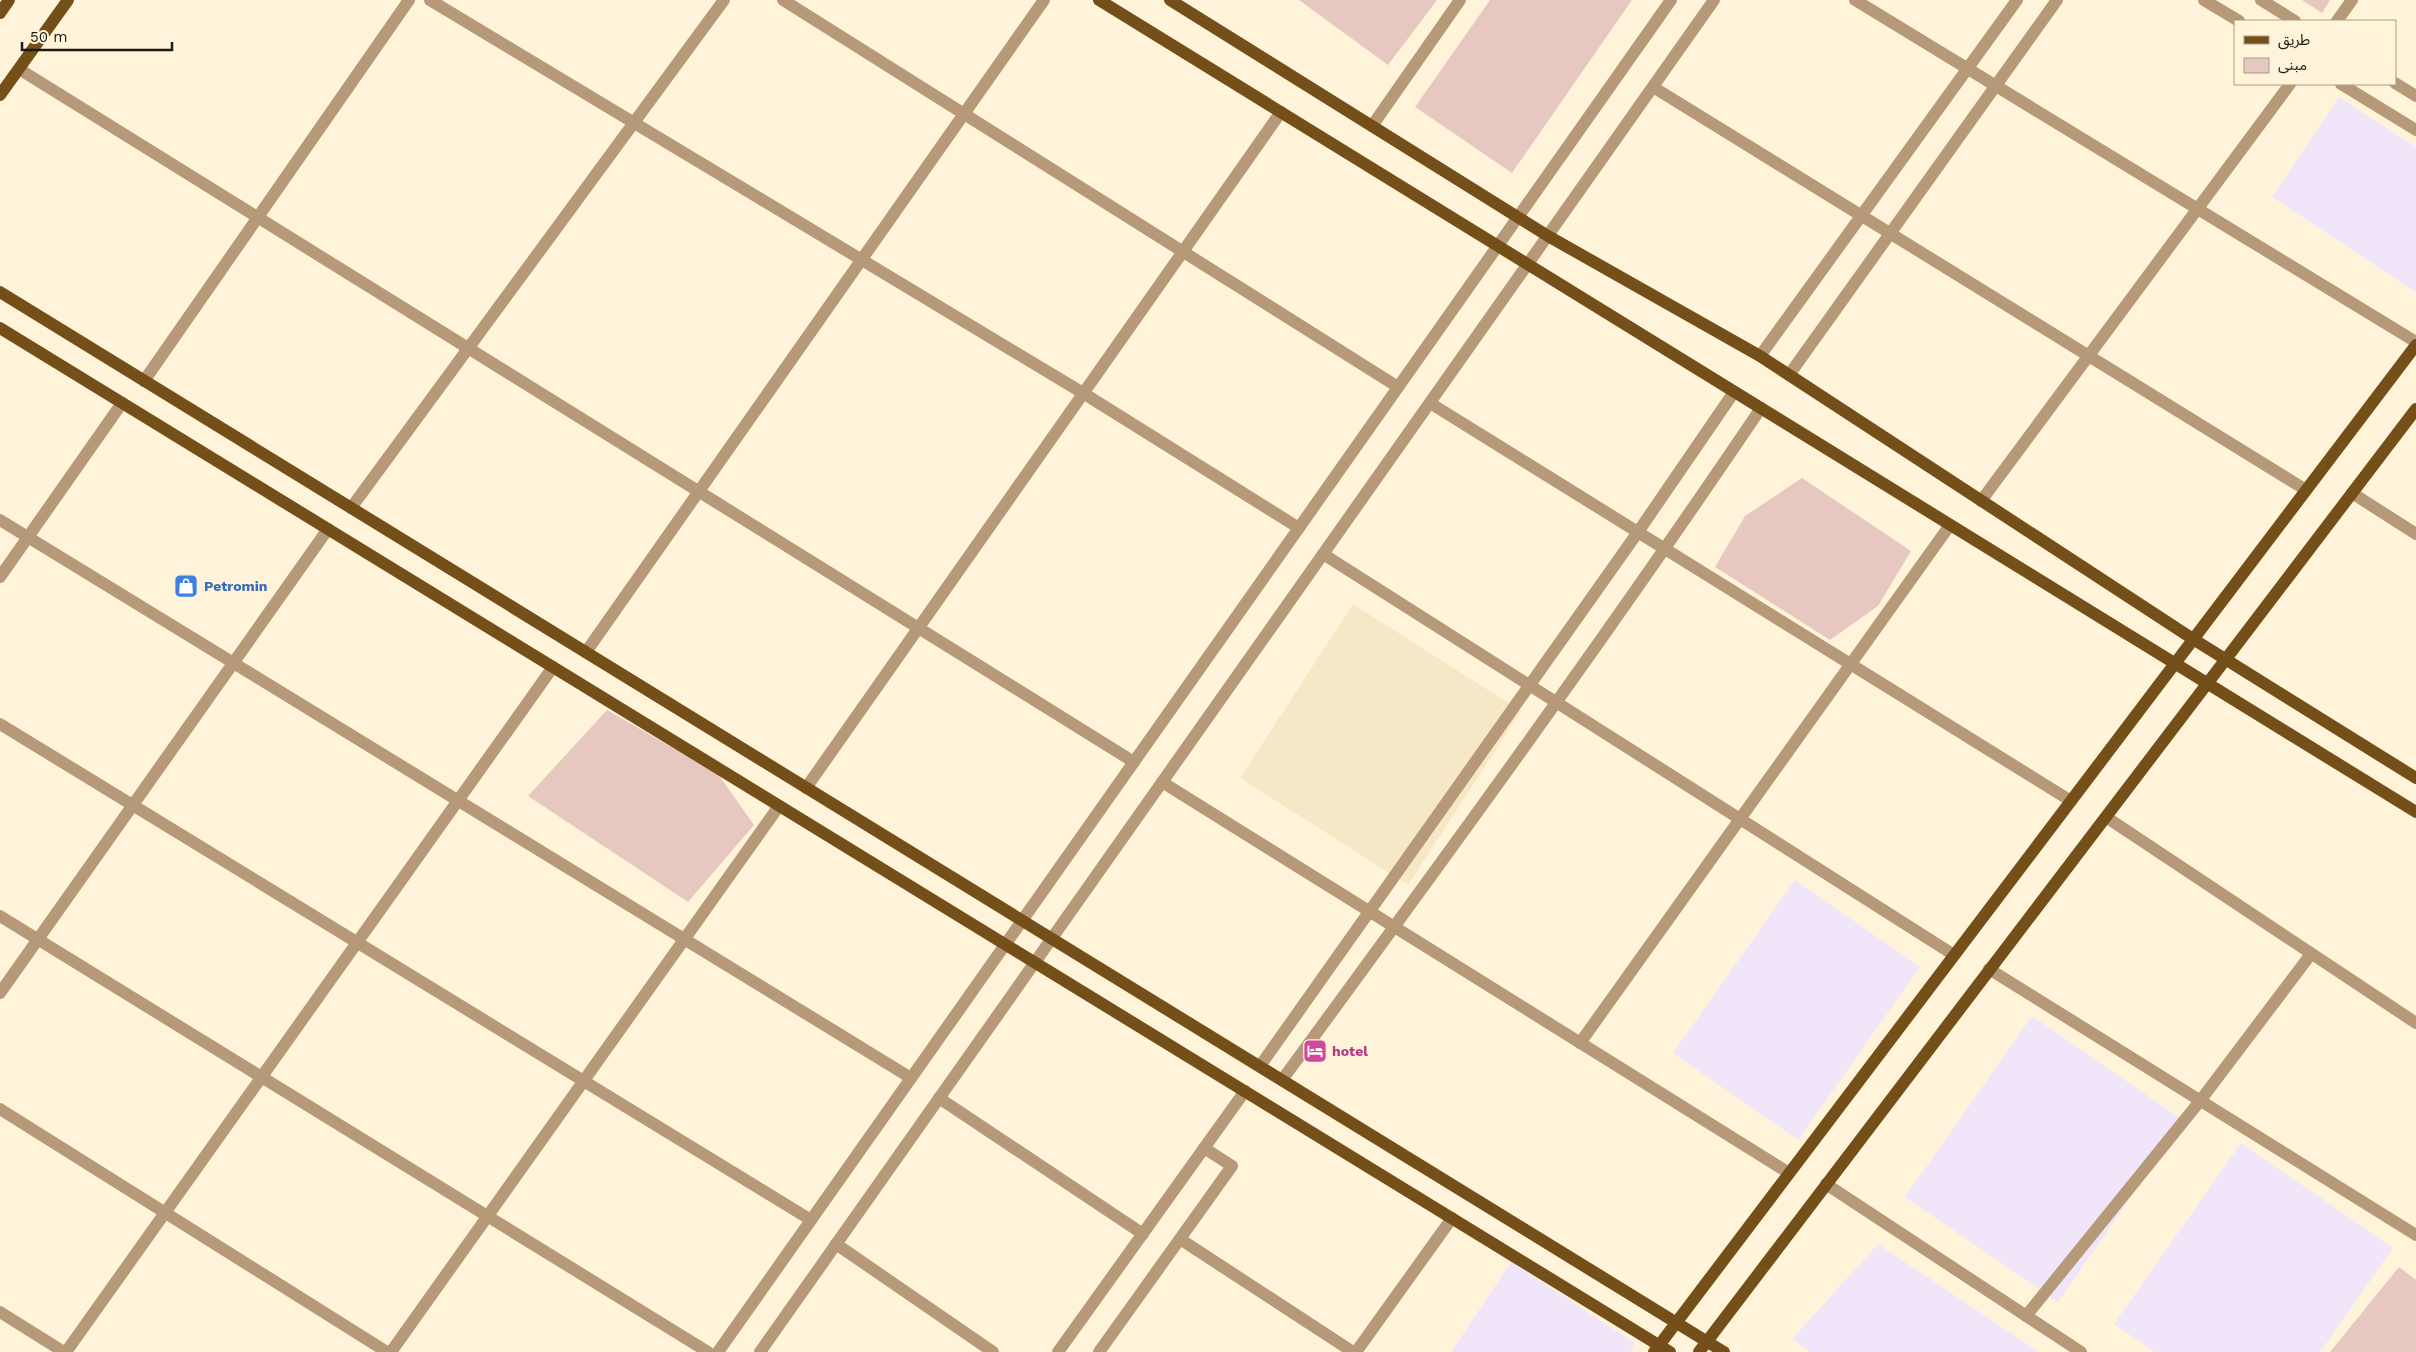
<svg xmlns="http://www.w3.org/2000/svg" width="2416" height="1352" font-family="'Work Sans','Noto Sans Arabic',sans-serif">
<style>
.commercial{fill:#f1e5f9}
.built{fill:#f6e8c6}
.building{fill:#e7c8c0}
.lines{fill:none;stroke-linecap:round;stroke-linejoin:round}
.minor{stroke:#b59978;stroke-width:12}
.major{stroke:#754f19;stroke-width:12}
.labels{text-anchor:middle;stroke-width:4.5;stroke-linejoin:round;paint-order:stroke}
.shop-label{font-size:14px;font-weight:bold;fill:#366cbe;stroke:#fff4d9;text-anchor:start}
.hotel-label{font-size:14px;font-weight:bold;fill:#b23c85;stroke:#fff4d9;text-anchor:start}
</style>
<rect width="100%" height="100%" fill="#fff4d9"/>
<g class="commercial">
<polygon points="2339,97 2416,147 2416,292 2272,197"/>
<polygon points="1795,880 1920,967 1798,1140 1673,1053"/>
<polygon points="2032,1016 2184,1121 2058,1302 1905,1197"/>
<polygon points="2241,1143 2393,1248 2320,1352 2155,1352 2114,1324"/>
<polygon points="1878,1244 2039,1352 1810,1352 1792,1339"/>
<polygon points="1511,1262 1635,1343 1630,1352 1451,1352"/>
</g>
<polygon class="built" points="1353,604 1521,711 1408,885 1240,778"/>
<g class="building">
<polygon points="1299,0 1437,0 1388,65"/>
<polygon points="1490,0 1632,0 1512,173 1415,107"/>
<polygon points="2302,0 2330,0 2322,13"/>
<polygon points="1802,478 1911,551 1878,606 1830,640 1715,567 1745,516"/>
<polygon points="607,710 718,774 754,825 688,902 528,796"/>
<polygon points="2399,1267 2416,1280 2416,1352 2330,1352"/>
</g>
<g class="lines">
<g class="minor">
<polyline points="430,0 1083,393 1299,528"/>
<polyline points="783,0 1398,387"/>
<polyline points="1855,0 2416,342"/>
<polyline points="2204,0 2239,21"/>
<polyline points="2261,0 2295,21"/>
<polyline points="2337,21 2352,0"/>
<polyline points="19,69 1134,762"/>
<polyline points="2395,83 2416,96"/>
<polyline points="2341,84 2416,130"/>
<polyline points="1653,87 2306,490"/>
<polyline points="1372,126 1460,0"/>
<polyline points="1760,356 2017,0"/>
<polyline points="1789,375 2057,0"/>
<polyline points="144,381 409,0"/>
<polyline points="1430,403 2071,801"/>
<polyline points="2352,493 2416,534"/>
<polyline points="1981,501 2290,84"/>
<polyline points="351,508 724,0"/>
<polyline points="0,520 911,1078"/>
<polyline points="1323,554 1954,955"/>
<polyline points="0,577 122,403"/>
<polyline points="586,652 1044,0"/>
<polyline points="0,724 811,1220"/>
<polyline points="1162,782 1789,1173"/>
<polyline points="806,788 1281,112"/>
<polyline points="2106,817 2416,1023"/>
<polyline points="0,916 708,1352"/>
<polyline points="1989,969 2416,1235"/>
<polyline points="0,993 328,529"/>
<polyline points="1580,1043 1950,525"/>
<polyline points="1260,1066 1638,532 1734,392"/>
<path d="M 1282,1080 C 1445,858 1607,636 1761,408"/>
<polyline points="939,1098 1143,1234"/>
<polyline points="0,1109 387,1352"/>
<polyline points="1826,1184 2081,1352"/>
<polyline points="1180,1239 1353,1352"/>
<polyline points="836,1244 993,1352"/>
<polyline points="0,1312 64,1352"/>
<polyline points="2026,1316 2200,1101 2311,954"/>
<polyline points="66,1352 553,667"/>
<polyline points="391,1352 779,806"/>
<polyline points="718,1352 1671,0"/>
<polyline points="760,1352 1714,0"/>
<polyline points="1058,1352 1245,1091"/>
<polyline points="1099,1352 1232,1166 1204,1148"/>
<polyline points="1356,1352 1452,1218"/>
</g>
<g class="major">
<polyline points="1099,0 2416,812"/>
<polyline points="1170,0 1548,236 1760,356 2193,639 2416,778"/>
<polyline points="0,13 9,0"/>
<polyline points="0,95 68,0"/>
<polyline points="0,292 1724,1352"/>
<polyline points="0,328 1670,1352"/>
<polyline points="1654,1352 2416,345"/>
<polyline points="1699,1352 2416,409"/>
</g>
</g>
<defs>
<g id="shop-square" transform="scale(1.25)"><rect x="-9" y="-9" width="18" height="18" rx="4" fill="#3f7fe0" stroke="#fff4d9"/><path d="M-5-2.5h2.3a2.7 3.5 0 0 1 5.4 0H5L5.5 6h-11ZM-1.5-2.5h3a1.5 2.3 0 0 0-3 0Z" fill="#fff"/></g>
<g id="hotel-square" transform="scale(1.25)"><rect x="-9" y="-9" width="18" height="18" rx="4" fill="#d1479c" stroke="#fff4d9"/><path d="M-6-4.5h1.5V1H6V5H4.5V3h-9V5H-6ZM-4 0a1.8 1.8 0 1 1 3.6 0ZM.5 0V-2.5h3Q6-2.5 6 0Z" fill="#fff"/></g>
</defs>
<g fill-rule="evenodd">
<use href="#shop-square" x="186" y="586"/>
<use href="#hotel-square" x="1315" y="1051"/>
</g>
<g class="labels">
<g class="shop-label">
<text x="204" y="591">Petromin</text>
</g>
<g class="hotel-label">
<text x="1332" y="1056">hotel</text>
</g>
</g>
<rect x="2234" y="20" width="162" height="65" fill="#fff4d9" stroke="#a59d89"/>
<rect x="2244" y="36" width="25" height="8" fill="#754f19" stroke="#a59d89"/>
<text x="2278" y="45" font-size="15" fill="#1e1a10">طريق</text>
<rect x="2244" y="58" width="25" height="15" fill="#e7c8c0" stroke="#a59d89"/>
<text x="2278" y="70" font-size="15" fill="#1e1a10">مبنى</text>
<path d="M22 42v8h150v-8" fill="none" stroke="#1e1a10" stroke-width="2.5"/>
<text x="30" y="42" font-size="15" fill="#1e1a10" stroke="#fff4d9" stroke-width="4" paint-order="stroke">50 m</text>
</svg>
